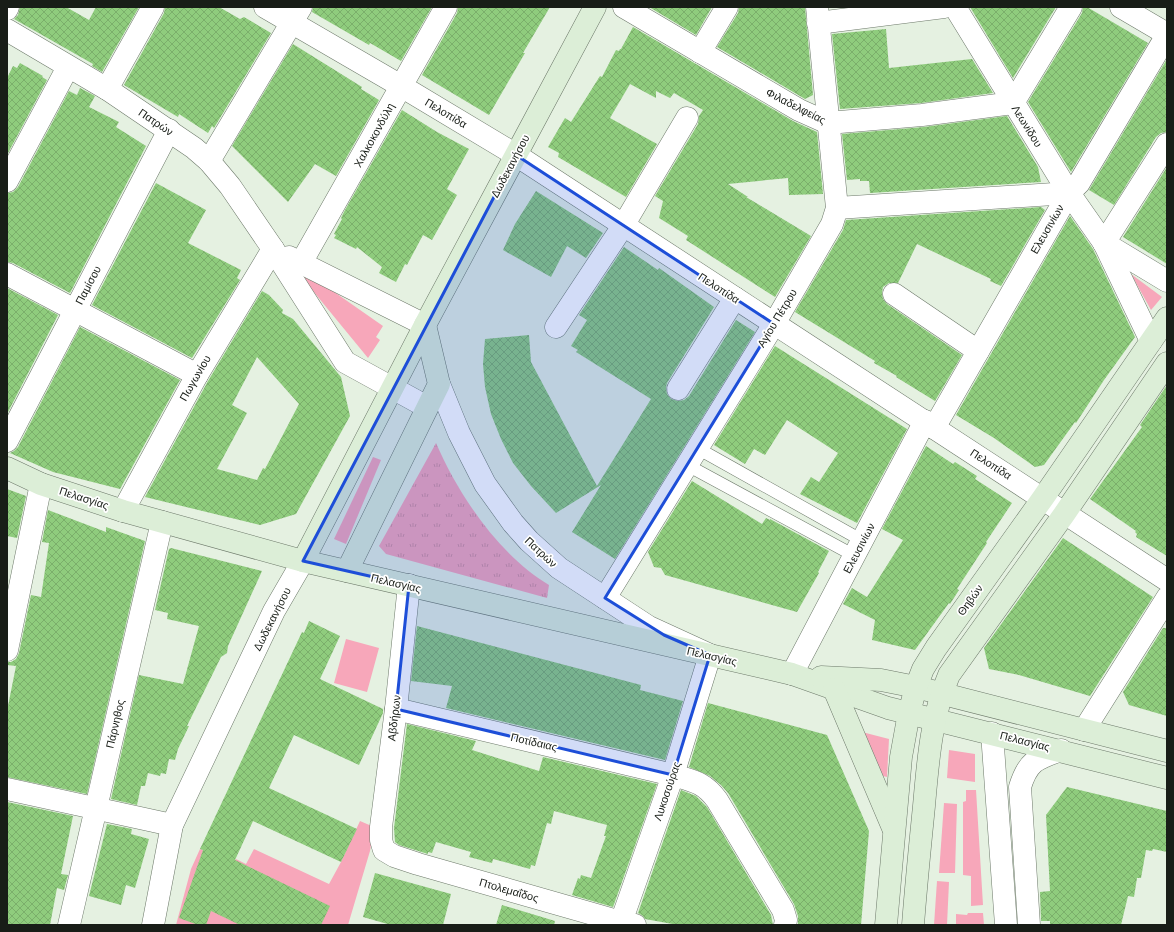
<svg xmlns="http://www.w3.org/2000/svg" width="1174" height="932" font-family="Arial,sans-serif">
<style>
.green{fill:#f7a7ba}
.park{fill:url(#park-tufts)}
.building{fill:url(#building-cross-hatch);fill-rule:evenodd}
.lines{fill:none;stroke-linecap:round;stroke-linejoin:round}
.lane-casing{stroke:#6d796a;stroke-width:13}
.street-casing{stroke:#6d796a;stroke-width:23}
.secondary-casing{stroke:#6d796a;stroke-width:23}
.lane{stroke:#fff;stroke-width:12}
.street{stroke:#fff;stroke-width:22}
.secondary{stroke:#dceed7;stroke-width:22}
.marked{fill:#1d4ed8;fill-opacity:0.2;stroke:#1d4ed8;stroke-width:3;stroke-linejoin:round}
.labels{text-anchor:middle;stroke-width:3.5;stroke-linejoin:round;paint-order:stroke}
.street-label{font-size:11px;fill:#181d17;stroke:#fff}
</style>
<defs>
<pattern id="park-tufts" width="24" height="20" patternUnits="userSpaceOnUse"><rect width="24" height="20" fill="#f7a7ba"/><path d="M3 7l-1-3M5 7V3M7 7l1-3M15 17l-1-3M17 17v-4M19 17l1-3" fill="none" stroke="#d38f9f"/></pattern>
<pattern id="building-cross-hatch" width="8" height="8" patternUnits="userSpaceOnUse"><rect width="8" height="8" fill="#8fcc7d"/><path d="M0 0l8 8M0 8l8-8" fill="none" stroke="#7baf6b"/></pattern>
</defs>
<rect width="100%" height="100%" fill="#e5f1e1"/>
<g class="green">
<polygon points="290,263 307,273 383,326 376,337 380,340 368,358"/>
<polygon points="1131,274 1162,297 1151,310"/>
<polygon points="373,457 381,460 346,544 334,539"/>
<polygon points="346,639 379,648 367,692 334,683"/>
<polygon points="862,732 889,739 887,777 883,776"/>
<polygon points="949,750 975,754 975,782 947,778"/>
<polygon points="966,790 976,790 983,905 971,906 971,876 963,875 963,802 966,801"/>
<polygon points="944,803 957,804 955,873 939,873"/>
<polygon points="360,821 374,827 370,851 348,925 176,925 191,869 200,849 233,864 236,859 246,864 254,849 329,884 341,862"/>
<polygon points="937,881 949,882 947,925 934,925"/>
<polygon points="968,913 983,913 984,925 956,925 956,914 967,915"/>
</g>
<path class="park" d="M 436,443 C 459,496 499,555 549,585 L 547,598 L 386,554 L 379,546 Z"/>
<g class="building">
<polygon points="20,7 66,7 89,20 96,7 139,7 102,72 92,66 93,64 14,19 18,15"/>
<polygon points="165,7 219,7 240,19 244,17 271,33 214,128 212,126 208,133 179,114 178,117 124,85 164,13"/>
<polygon points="313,7 432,7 401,61 370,43 369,45 312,12"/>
<polygon points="458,7 550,7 523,53 525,53 489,115 422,75 457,13"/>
<polygon points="649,7 712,7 696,35"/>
<polygon points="739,7 805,7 813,95 805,99 717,47 738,13"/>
<polygon points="970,7 1056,7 1013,78"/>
<polygon points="1083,7 1087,7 1148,43 1071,172 1028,102 1082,13"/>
<polygon points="633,27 793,121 817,132 823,194 789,195 788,178 728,184 748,197 746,197 811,236 775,297 686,240 688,236 659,218 663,201 655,196 698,124 699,116 703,110 674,93 670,98 656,91 656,98 630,84 610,118 657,144 626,197 558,157 559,153 548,147 565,118 571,122 600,76 602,77 616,50 619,51 620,49 621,49"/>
<polygon points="886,29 889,68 972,59 993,93 921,103 840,109 832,34"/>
<polygon points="293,44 362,87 361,89 379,100 336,176 315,164 288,202 232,146"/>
<polygon points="1167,59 1167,132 1161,133 1156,137 1114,205 1089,190"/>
<polygon points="20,63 43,76 42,77 47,80 7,155 7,78 13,66 17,68"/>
<polygon points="80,88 95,96 89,107 119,122 116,127 146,146 70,293 13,263 7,262 7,193 13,192 18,187 69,91 77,95"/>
<polygon points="402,110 437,132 469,149 447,189 457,195 432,240 423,235 407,265 405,264 396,282 379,273 382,267 357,247 356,249 334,238 336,235 334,234 342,219 341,218 345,210"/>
<polygon points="1007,116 1038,167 1041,182 870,193 869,181 860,181 860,179 847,180 842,134 924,127"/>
<polygon points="1167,167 1167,264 1123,237"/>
<polygon points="156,183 206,210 188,243 241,270 237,278 240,280 192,358 92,305"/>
<polygon points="536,191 603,233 586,258 567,246 551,277 503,250 515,224"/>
<polygon points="1041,207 1045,210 1001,286 990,281 991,279 917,244 898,283 889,283 883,287 882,293 883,299 887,304 962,355 935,401 896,377 897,376 874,363 875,361 795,312 843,230 846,220"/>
<polygon points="1070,216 1093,249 1135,337 1104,380 1076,423 1075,422 1044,465 1035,467 994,438 956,415"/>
<polygon points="624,247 658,270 659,268 714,307 667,383 666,388 667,394 671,399 678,401 684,400 689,396 736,320 755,332 615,559 572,532 601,485 556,513 531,486 513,463 501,439 491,414 485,387 483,364 485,339 529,335 531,362 597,486 651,399 576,352 578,350 571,346 587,320 579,315"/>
<polygon points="7,288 58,315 7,414"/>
<path d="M 262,291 L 269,295 L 283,310 L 282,313 L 293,319 L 341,377 L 350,416 L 296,514 L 260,525 L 145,497 L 208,381 ZM 257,357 L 299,404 L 265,469 L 263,468 L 257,480 L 217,469 L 247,413 L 232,405 Z"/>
<polygon points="80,327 180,380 120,489 53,472 10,453 14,451 18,447"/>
<polygon points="775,346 907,429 857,523 800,494 811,477 819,482 838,453 787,420 765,455 754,449 745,464 714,445"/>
<polygon points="1167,385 1167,556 1136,537 1137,534 1135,532 1136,531 1090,499 1142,427 1140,425"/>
<polygon points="926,446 953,464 955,462 977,476 975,479 1012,503 986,542 987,543 957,589 959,590 950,604 949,603 915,650 872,640 875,620 843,604 852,588 867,597 903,540 882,529"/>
<polygon points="692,481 762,524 766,518 770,520 770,519 829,551 818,572 819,573 797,612 665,575 661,568 654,567 648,552"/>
<polygon points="7,489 26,496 17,538 7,536"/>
<polygon points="48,510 106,532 106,527 145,541 87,794 7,777 7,711 16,666 7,665 7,662 11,662 16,659 19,653 31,595 41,597 49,543 42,542"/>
<polygon points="1063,538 1153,597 1090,696 1019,675 989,669 984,648"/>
<polygon points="171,548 262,571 228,646 227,653 221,657 187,726 189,726 178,749 175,760 169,759 166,774 161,773 160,776 148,773 145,786 141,786 137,805 111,799 139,675 183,684 199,626 167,619 168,613 155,610 169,549"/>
<polygon points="309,621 340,636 320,679 383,709 383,713 359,765 294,735 269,788 357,829 341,862 253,821 235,860 330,906 321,925 240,925 211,911 206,925 198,925 179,918 203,850 200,849 302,632 304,633"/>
<polygon points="417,626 641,685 640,690 683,701 665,760 446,708 452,686 411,681"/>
<polygon points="1163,628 1167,628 1167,716 1129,705 1123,692"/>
<polygon points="708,703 827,735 869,831 861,925 798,925 798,916 794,904 728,793 721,785 710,776 689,767"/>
<polygon points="407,724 476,741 472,750 539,771 543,757 657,784 613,907 572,895 578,878 580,879 581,875 591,878 606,836 604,836 607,825 554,811 551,824 547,823 535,866 531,865 530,869 493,859 492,863 469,857 471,852 436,842 432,853 428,852 428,854 399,845 395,842 394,828"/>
<polygon points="1067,787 1167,811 1167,852 1153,849 1152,851 1146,850 1141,878 1137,878 1134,897 1128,896 1121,925 1050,925 1050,921 1041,921 1040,892 1050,891 1046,815"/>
<polygon points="681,790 696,796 707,807 771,915 773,925 678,925 645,919 643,916 638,913"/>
<polygon points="7,802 73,816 61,874 68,875 64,890 57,888 50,925 7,925"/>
<polygon points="107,824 132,829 131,834 149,839 135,888 126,885 121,905 89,896"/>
<polygon points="375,873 451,894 443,925 391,925 363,917"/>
<polygon points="502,905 555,921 554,925 496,925"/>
</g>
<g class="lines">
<g class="lane-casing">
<g id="lane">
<polyline points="697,448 863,541"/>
<polyline points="687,465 855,556"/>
</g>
</g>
<g class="street-casing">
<g id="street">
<polyline points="265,7 401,86 516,155 1167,580"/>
<polyline points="624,7 799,110 828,123 922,115 1013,103"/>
<polyline points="955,7 1069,193 1104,243 1151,341"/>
<polyline points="1121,7 1167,34"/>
<polyline points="7,9 8,7"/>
<polyline points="818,23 944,7"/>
<polyline points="7,30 107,89 194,148 209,161 230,186 273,249 345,362 427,407"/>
<polyline points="700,52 727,7"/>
<polyline points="107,89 153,7"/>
<polyline points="1013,103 1071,7"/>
<polyline points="209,161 301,7"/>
<polyline points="7,181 68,67"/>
<polyline points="837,208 1069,193"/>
<polyline points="1104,243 1167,144"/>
<polyline points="1104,243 1167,281"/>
<polyline points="289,257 425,325"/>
<polyline points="301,263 446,7"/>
<polyline points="7,274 197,375"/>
<polyline points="894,294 978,351"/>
<polyline points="556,327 623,226 687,118"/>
<polyline points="439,384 459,433 485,484 513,523 529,541 559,568 649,627 710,655 673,775 620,925"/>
<polyline points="678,389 735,298"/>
<polyline points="934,428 1069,193 1079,183 1167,35"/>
<polyline points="7,441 169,130"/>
<polyline points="123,511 197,375 273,249"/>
<polyline points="409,585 396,709 381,827 381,840 384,850 394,856 418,864 621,922 635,925"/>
<polyline points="605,598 774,324 832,224 837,208 817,7"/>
<polyline points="7,650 41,484"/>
<polyline points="792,674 925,421"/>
<path d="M 396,709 L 673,775 C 693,781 704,782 717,800 L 783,910 L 786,920 L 785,925"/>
<polyline points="1084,730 1167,598"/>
<polyline points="992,733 1006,925"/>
<polyline points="7,789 172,825"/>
<polyline points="69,925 162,522"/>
<polyline points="153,925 172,825 274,611 303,561"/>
<path d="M 1029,925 L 1020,787 C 1028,761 1036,759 1061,750"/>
</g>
</g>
<g class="secondary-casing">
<g id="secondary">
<polyline points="7,468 41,484 123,511 303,561 792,674 888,708 1167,778"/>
<polyline points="303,561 425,325 595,7"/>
<polyline points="347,571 439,384 425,325"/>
<polyline points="821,677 881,680 916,687 1167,751"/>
<polyline points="834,689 893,828"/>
<polyline points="886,925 901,757 909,713 916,687 923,669 936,648 1043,498 1167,318"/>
<path d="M 913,925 C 916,885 920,846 924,806 C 928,761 931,717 949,675 L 1065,513 L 1167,363"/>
</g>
</g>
<use href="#lane" class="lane"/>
<use href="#street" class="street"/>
<use href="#secondary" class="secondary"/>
</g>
<path class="marked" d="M 516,155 L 774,324 L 605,598 L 664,635 L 710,655 L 673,775 L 396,709 L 409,585 L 303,561 Z"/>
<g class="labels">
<g class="street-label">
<text transform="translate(796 106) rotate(27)" y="4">Φιλαδελφείας</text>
<text transform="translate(446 113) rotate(31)" y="4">Πελοπίδα</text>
<text transform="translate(156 122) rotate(34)" y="4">Πατρών</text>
<text transform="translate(1027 126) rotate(58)" y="4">Λεωνίδου</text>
<text transform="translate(374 135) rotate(-61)" y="4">Χαλκοκονδύλη</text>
<text transform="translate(510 166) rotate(-62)" y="4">Δωδεκανήσου</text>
<text transform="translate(1047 229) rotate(-60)" y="4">Ελευσινίων</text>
<text transform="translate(88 285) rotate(-62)" y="4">Παμίσου</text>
<text transform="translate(719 288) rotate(33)" y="4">Πελοπίδα</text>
<text transform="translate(777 318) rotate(-59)" y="4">Αγίου Πέτρου</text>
<text transform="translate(195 378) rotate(-60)" y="4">Πωγωνίου</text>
<text transform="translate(991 464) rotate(33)" y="4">Πελοπίδα</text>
<text transform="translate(84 498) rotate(18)" y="4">Πελασγίας</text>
<text transform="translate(859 548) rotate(-62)" y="4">Ελευσινίων</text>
<text transform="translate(541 552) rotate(43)" y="4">Πατρών</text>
<text transform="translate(396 583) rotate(13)" y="4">Πελασγίας</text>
<text transform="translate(970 600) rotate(-54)" y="4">Θηβών</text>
<text transform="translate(272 619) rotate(-63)" y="4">Δωδεκανήσου</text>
<text transform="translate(712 656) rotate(13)" y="4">Πελασγίας</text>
<text transform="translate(394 718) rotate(-83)" y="4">Αβδήρων</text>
<text transform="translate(115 724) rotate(-77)" y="4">Πάρνηθος</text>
<text transform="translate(1025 741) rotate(14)" y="4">Πελασγίας</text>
<text transform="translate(534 742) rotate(13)" y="4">Ποτίδαιας</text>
<text transform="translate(667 791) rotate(-71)" y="4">Λυκοσούρας</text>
<text transform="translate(509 890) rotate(16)" y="4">Πτολεμαΐδος</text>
</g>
</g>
<rect width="1174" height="932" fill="none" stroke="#181d17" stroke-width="16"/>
</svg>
